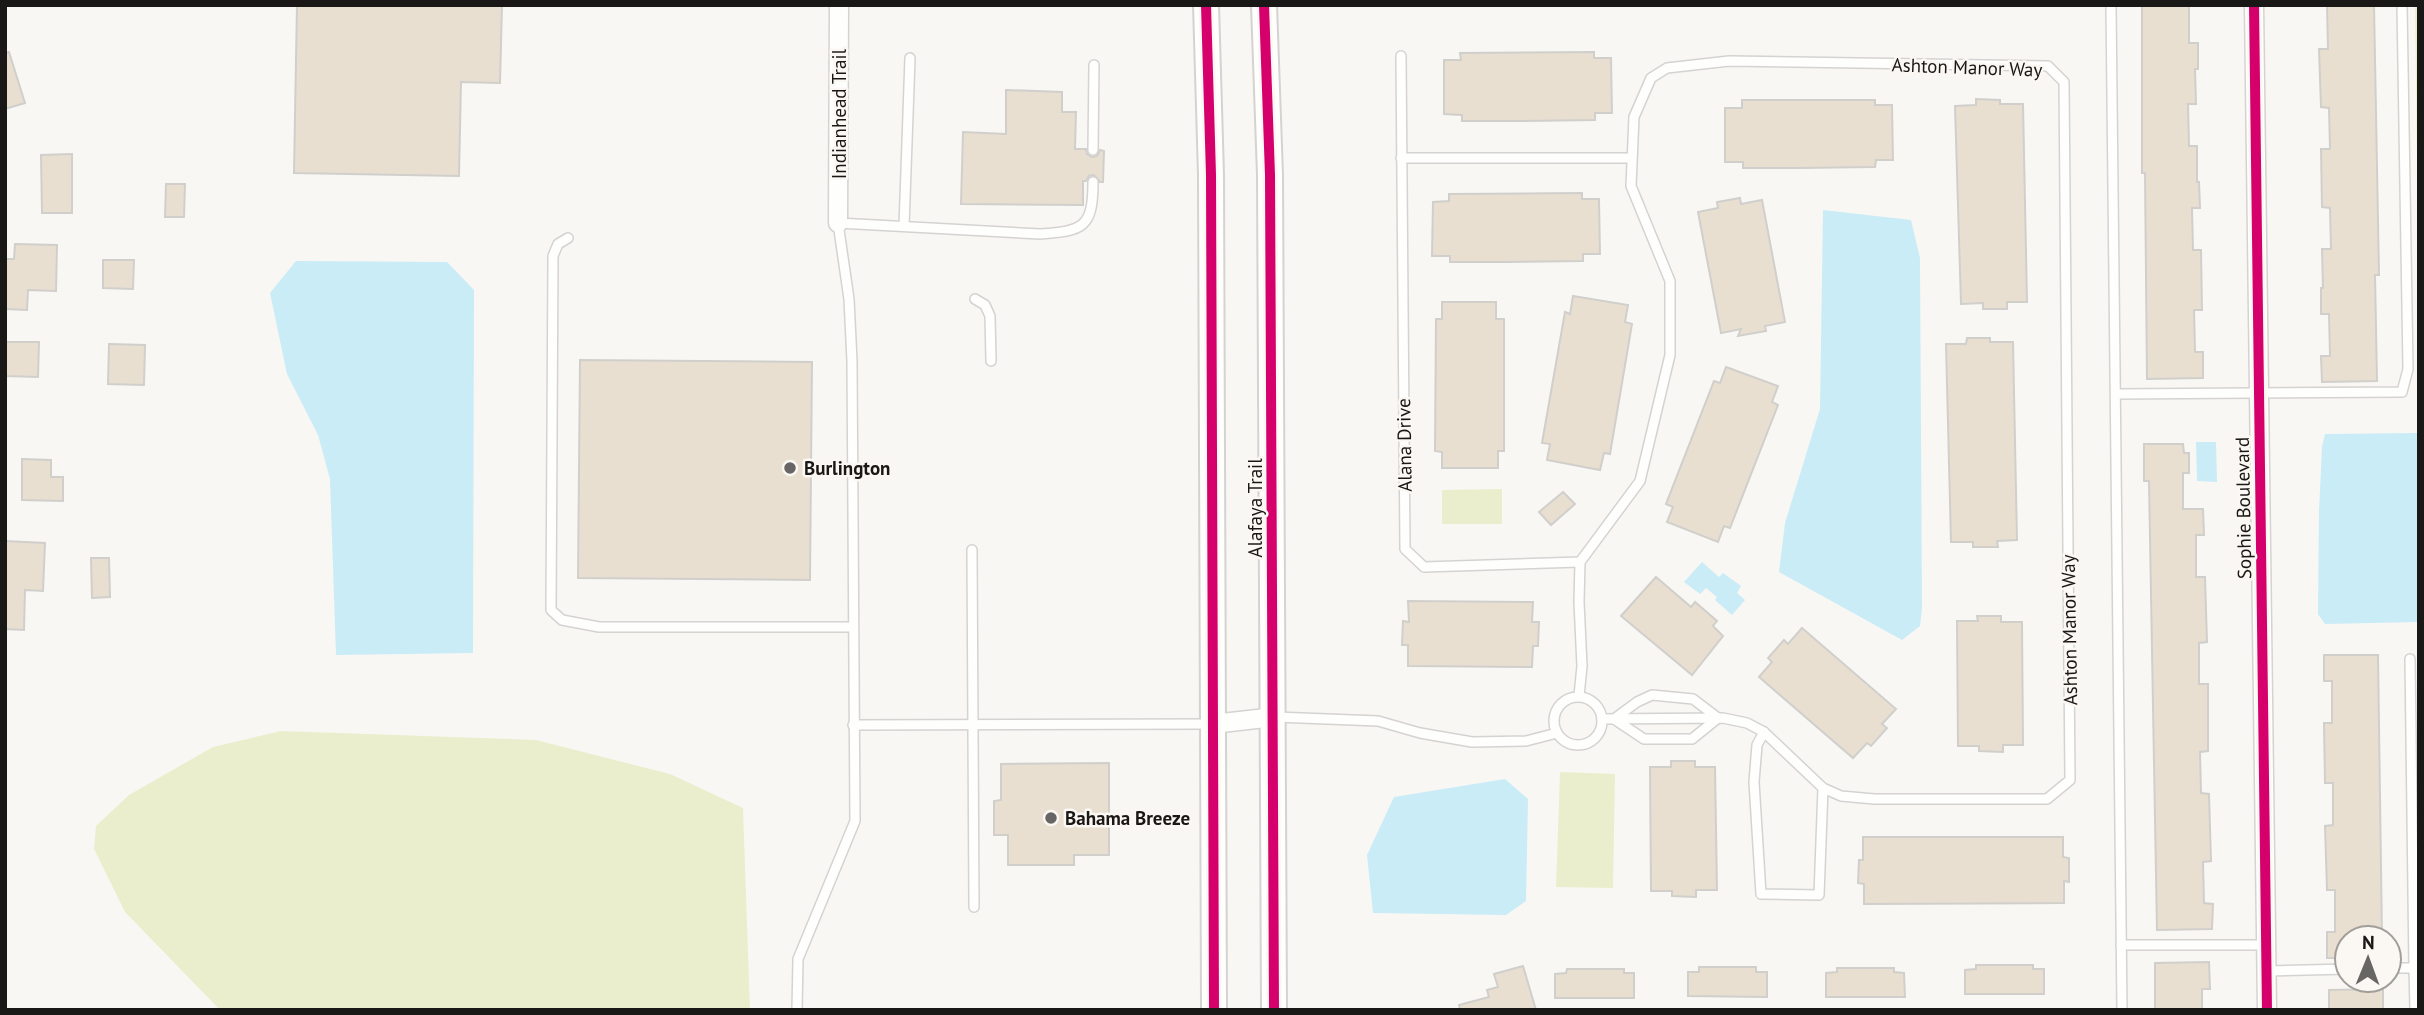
<svg xmlns="http://www.w3.org/2000/svg" width="2424" height="1015" font-family="'PT Sans',sans-serif">
<style>
.green{fill:#ebeecc}
.water{fill:#c9ecf7}
.building{fill:#e8dfd1;stroke:#d0cfcc;stroke-width:2}
.lines{fill:none;stroke-linecap:round;stroke-linejoin:round}
.service-casing{stroke:#d5d3d1;stroke-width:12}
.minor-casing{stroke:#d5d3d1;stroke-width:21}
.secondary-casing{stroke:#d5d3d1;stroke-width:28}
.service{stroke:#fefefd;stroke-width:9}
.minor{stroke:#fefefd;stroke-width:18}
.secondary{stroke:#fefefd;stroke-width:24}
.cycleway-casing{stroke:#fbf7f2;stroke-width:15}
.cycleway{stroke:#d6006c;stroke-width:10}
.poi-dot{fill:#676664;stroke:#fbf7f2;stroke-width:2.5}
.labels{text-anchor:middle;stroke-width:5;stroke-linejoin:round;paint-order:stroke}
.street-label{font-size:19px;fill:#191816;stroke:#fbf7f2}
.poi-label{font-size:19px;font-weight:bold;fill:#191816;stroke:#fbf7f2;text-anchor:start}
</style>
<rect width="100%" height="100%" fill="#f9f7f4"/>
<g class="green">
<polygon points="2415,5 2419,5 2419,313"/>
<polygon points="1502,489 1502,524 1442,524 1442,490"/>
<polygon points="281,731 536,740 670,774 743,808 750,1010 220,1010 125,912 94,849 96,826 129,795 213,747"/>
<polygon points="1560,772 1615,774 1613,888 1556,887"/>
</g>
<g class="water">
<polygon points="1823,210 1911,220 1920,258 1922,608 1920,626 1902,640 1779,572 1785,523 1820,409"/>
<polygon points="296,261 447,262 474,290 473,653 336,655 330,479 318,435 287,374 270,293"/>
<polygon points="2419,433 2419,622 2325,624 2318,614 2319,512 2322,447 2325,434"/>
<polygon points="2196,442 2216,442 2217,482 2197,481"/>
<polygon points="1702,562 1719,577 1723,573 1741,586 1737,593 1745,600 1732,615 1715,600 1717,597 1706,588 1700,594 1684,582"/>
<polygon points="1505,779 1528,799 1526,901 1506,915 1373,913 1367,855 1394,797"/>
</g>
<g class="building">
<polygon points="297,5 502,5 500,83 461,82 459,176 294,173"/>
<polygon points="2142,5 2189,5 2189,43 2198,43 2198,69 2195,69 2196,104 2188,104 2189,146 2197,146 2197,182 2199,182 2200,208 2192,208 2193,250 2201,250 2202,310 2194,310 2195,352 2203,352 2203,378 2147,379 2145,173 2142,173"/>
<polygon points="2327,5 2374,5 2379,275 2375,275 2377,381 2322,382 2321,356 2330,356 2329,314 2321,314 2321,288 2323,288 2322,249 2331,249 2330,208 2322,207 2321,149 2330,149 2329,108 2321,107 2319,49 2328,49"/>
<polygon points="9,52 25,103 5,109 5,53"/>
<polygon points="1594,52 1594,58 1611,58 1612,113 1595,113 1595,120 1518,121 1462,121 1462,115 1444,114 1444,60 1461,60 1460,53"/>
<polygon points="1006,90 1062,92 1062,112 1076,112 1075,149 1086,149 1087,154 1092,157 1097,156 1100,150 1104,151 1103,182 1100,182 1094,175 1089,176 1086,181 1083,181 1083,205 961,204 963,132 1006,134"/>
<polygon points="1976,99 2000,100 2000,104 2023,104 2027,302 2007,302 2007,309 1983,309 1983,303 1961,304 1955,106 1976,105"/>
<polygon points="1742,100 1875,100 1875,105 1892,105 1893,160 1876,160 1875,167 1799,168 1743,168 1743,162 1725,162 1725,108 1742,108"/>
<polygon points="72,154 72,213 42,213 41,155"/>
<polygon points="166,184 185,184 184,217 165,217"/>
<polygon points="1582,193 1582,199 1599,199 1600,254 1583,254 1583,261 1507,262 1450,262 1450,256 1432,256 1433,202 1449,201 1449,194"/>
<polygon points="1740,198 1741,204 1762,200 1785,322 1765,326 1766,331 1738,336 1741,329 1721,333 1698,212 1718,208 1717,202"/>
<polygon points="15,244 57,245 56,291 28,290 27,310 5,309 5,259 14,259"/>
<polygon points="103,260 134,260 133,289 103,288"/>
<polygon points="1573,296 1628,305 1625,322 1632,324 1610,454 1604,453 1600,470 1547,460 1550,444 1542,443 1565,312 1570,314"/>
<polygon points="1442,302 1496,302 1496,319 1504,319 1504,451 1498,451 1498,468 1442,468 1442,452 1435,451 1436,319 1442,319"/>
<polygon points="1967,338 1990,338 1990,342 2013,342 2017,540 1997,541 1998,547 1973,547 1973,542 1951,542 1946,344 1966,344"/>
<polygon points="5,342 39,342 38,377 5,376"/>
<polygon points="109,344 145,345 144,385 108,384"/>
<polygon points="580,360 812,362 810,580 578,578"/>
<polygon points="1726,367 1778,386 1772,402 1778,405 1730,528 1724,526 1718,542 1667,522 1673,507 1666,504 1714,381 1720,383"/>
<polygon points="2144,444 2183,444 2184,453 2189,453 2189,473 2183,473 2183,509 2203,509 2204,535 2196,535 2196,577 2205,577 2207,642 2199,643 2199,684 2208,684 2208,751 2200,752 2201,793 2209,794 2211,861 2203,862 2204,903 2213,904 2212,929 2157,930 2149,481 2144,481"/>
<polygon points="22,459 51,460 51,477 63,477 63,501 22,500"/>
<polygon points="1563,492 1575,504 1551,525 1539,512"/>
<polygon points="5,541 45,543 43,591 25,590 24,630 5,629"/>
<polygon points="91,558 109,558 110,597 92,598"/>
<polygon points="1656,577 1691,607 1695,602 1717,621 1713,626 1723,636 1692,675 1621,616"/>
<polygon points="1408,601 1533,602 1532,622 1539,622 1538,646 1533,646 1532,667 1408,666 1408,645 1402,645 1403,621 1409,622"/>
<polygon points="1977,616 2001,616 2001,622 2022,622 2023,745 2003,745 2003,752 1979,751 1979,746 1958,746 1957,621 1978,621"/>
<polygon points="1802,628 1896,709 1882,724 1887,728 1871,746 1867,743 1853,758 1759,677 1772,662 1768,658 1784,640 1788,644"/>
<polygon points="2324,655 2378,655 2382,938 2347,938 2347,958 2327,958 2327,932 2335,932 2335,890 2327,890 2325,826 2333,825 2333,783 2325,783 2324,723 2332,723 2332,681 2324,681"/>
<polygon points="1671,761 1695,761 1695,767 1715,767 1717,890 1696,890 1696,897 1672,896 1672,891 1651,891 1650,767 1671,767"/>
<polygon points="1109,763 1109,855 1074,855 1074,865 1008,865 1008,835 994,835 994,801 1001,800 1001,764"/>
<polygon points="1863,837 2063,837 2063,857 2069,858 2069,882 2064,881 2064,903 1864,904 1864,884 1858,883 1859,860 1863,860"/>
<polygon points="2209,962 2210,989 2202,989 2202,1010 2155,1010 2155,963"/>
<polygon points="1976,965 2033,965 2033,969 2044,969 2044,994 1965,994 1965,970 1976,969"/>
<polygon points="1523,966 1536,1010 1460,1010 1459,1005 1489,997 1487,990 1498,987 1494,974"/>
<polygon points="1699,967 1756,967 1756,972 1767,972 1767,997 1688,996 1688,972 1699,972"/>
<polygon points="1837,968 1894,968 1894,972 1904,973 1905,997 1826,997 1826,973 1837,972"/>
<polygon points="1567,969 1624,969 1624,973 1634,973 1634,998 1555,998 1555,974 1566,973"/>
<polygon points="2383,989 2383,1010 2329,1010 2329,990"/>
</g>
<g class="lines">
<g class="service-casing">
<g id="service">
<polyline points="2111,5 2122,1010"/>
<polyline points="1401,56 1405,549 1424,567 1580,562"/>
<polyline points="1093,150 1094,65"/>
<polyline points="1401,158 1631,158"/>
<polyline points="904,226 910,58"/>
<polyline points="568,238 558,244 553,256 551,610 562,620 599,627 853,627"/>
<polyline points="975,299 985,305 990,316 991,361"/>
<polyline points="2116,394 2402,392 2408,369 2402,5"/>
<polyline points="972,550 974,907"/>
<polyline points="2410,659 2414,968"/>
<polygon points="1652,695 1693,699 1718,718 1692,739 1644,739 1614,719 1637,702"/>
<polyline points="1579,696 1582,666 1579,602 1580,562 1640,481 1670,355 1670,281 1631,186 1634,117 1651,78 1667,68 1729,61 2048,66 2064,82 2070,780 2047,799 1874,799 1841,796 1823,788 1764,732 1747,723 1723,718 1602,719"/>
<circle cx="1578" cy="721" r="24"/>
<polyline points="1276,717 1378,721 1420,733 1472,742 1526,741 1557,733"/>
<polyline points="853,725 1211,724"/>
<polyline points="1764,732 1757,745 1754,782 1761,894 1819,895 1823,788"/>
<polyline points="2121,945 2266,945"/>
<polyline points="2389,968 2414,968 2415,1010"/>
<polyline points="2267,971 2347,969"/>
<path d="M 797,1010 L 798,959 L 855,821 L 852,361 L 849,299 L 838,223 L 1040,234 C 1083,231 1093,228 1093,182"/>
</g>
</g>
<g class="minor-casing">
<g id="minor">
<polyline points="2254,5 2267,1010"/>
<polyline points="838,223 839,5"/>
<polyline points="1213,724 1274,717"/>
</g>
</g>
<g class="secondary-casing">
<g id="secondary">
<polyline points="1206,5 1211,175 1214,1010"/>
<polyline points="1264,5 1270,175 1274,1010"/>
</g>
</g>
<use href="#service" class="service"/>
<use href="#minor" class="minor"/>
<use href="#secondary" class="secondary"/>
<g class="cycleway-casing">
<g id="cycleway">
<polyline points="1206,5 1211,175 1214,1010"/>
<polyline points="1264,5 1270,175 1274,1010"/>
<polyline points="2254,5 2267,1010"/>
</g>
</g>
<use href="#cycleway" class="cycleway"/>
</g>
<g class="poi-dot">
<circle cx="790" cy="468" r="7"/>
<circle cx="1051" cy="818" r="7"/>
</g>
<g class="labels">
<g class="street-label">
<text transform="translate(1967 67) rotate(2)" y="7">Ashton Manor Way</text>
<text transform="translate(839 114) rotate(-90)" y="7">Indianhead Trail</text>
<text transform="translate(1404 445) rotate(-91)" y="7">Alana Drive</text>
<text transform="translate(1255 508) rotate(-90)" y="7">Alafaya Trail</text>
<text transform="translate(2243 508) rotate(-91)" y="7">Sophie Boulevard</text>
<text transform="translate(2069 630) rotate(-91)" y="7">Ashton Manor Way</text>
</g>
<g class="poi-label">
<text x="804" y="475">Burlington</text>
<text x="1065" y="825">Bahama Breeze</text>
</g>
</g>
<rect width="2424" height="1015" fill="none" stroke="#191816" stroke-width="14"/>
<g transform="translate(2368 959) rotate(1)"><circle r="33" fill="#fbf7f2" stroke="#a19e9a" stroke-width="2"/>
<path d="M0-5L12 26L0 18L-12 26Z" fill="#676664"/>
<text y="-10" font-size="19" font-weight="bold" text-anchor="middle" fill="#191816">N</text>
</g>
</svg>
